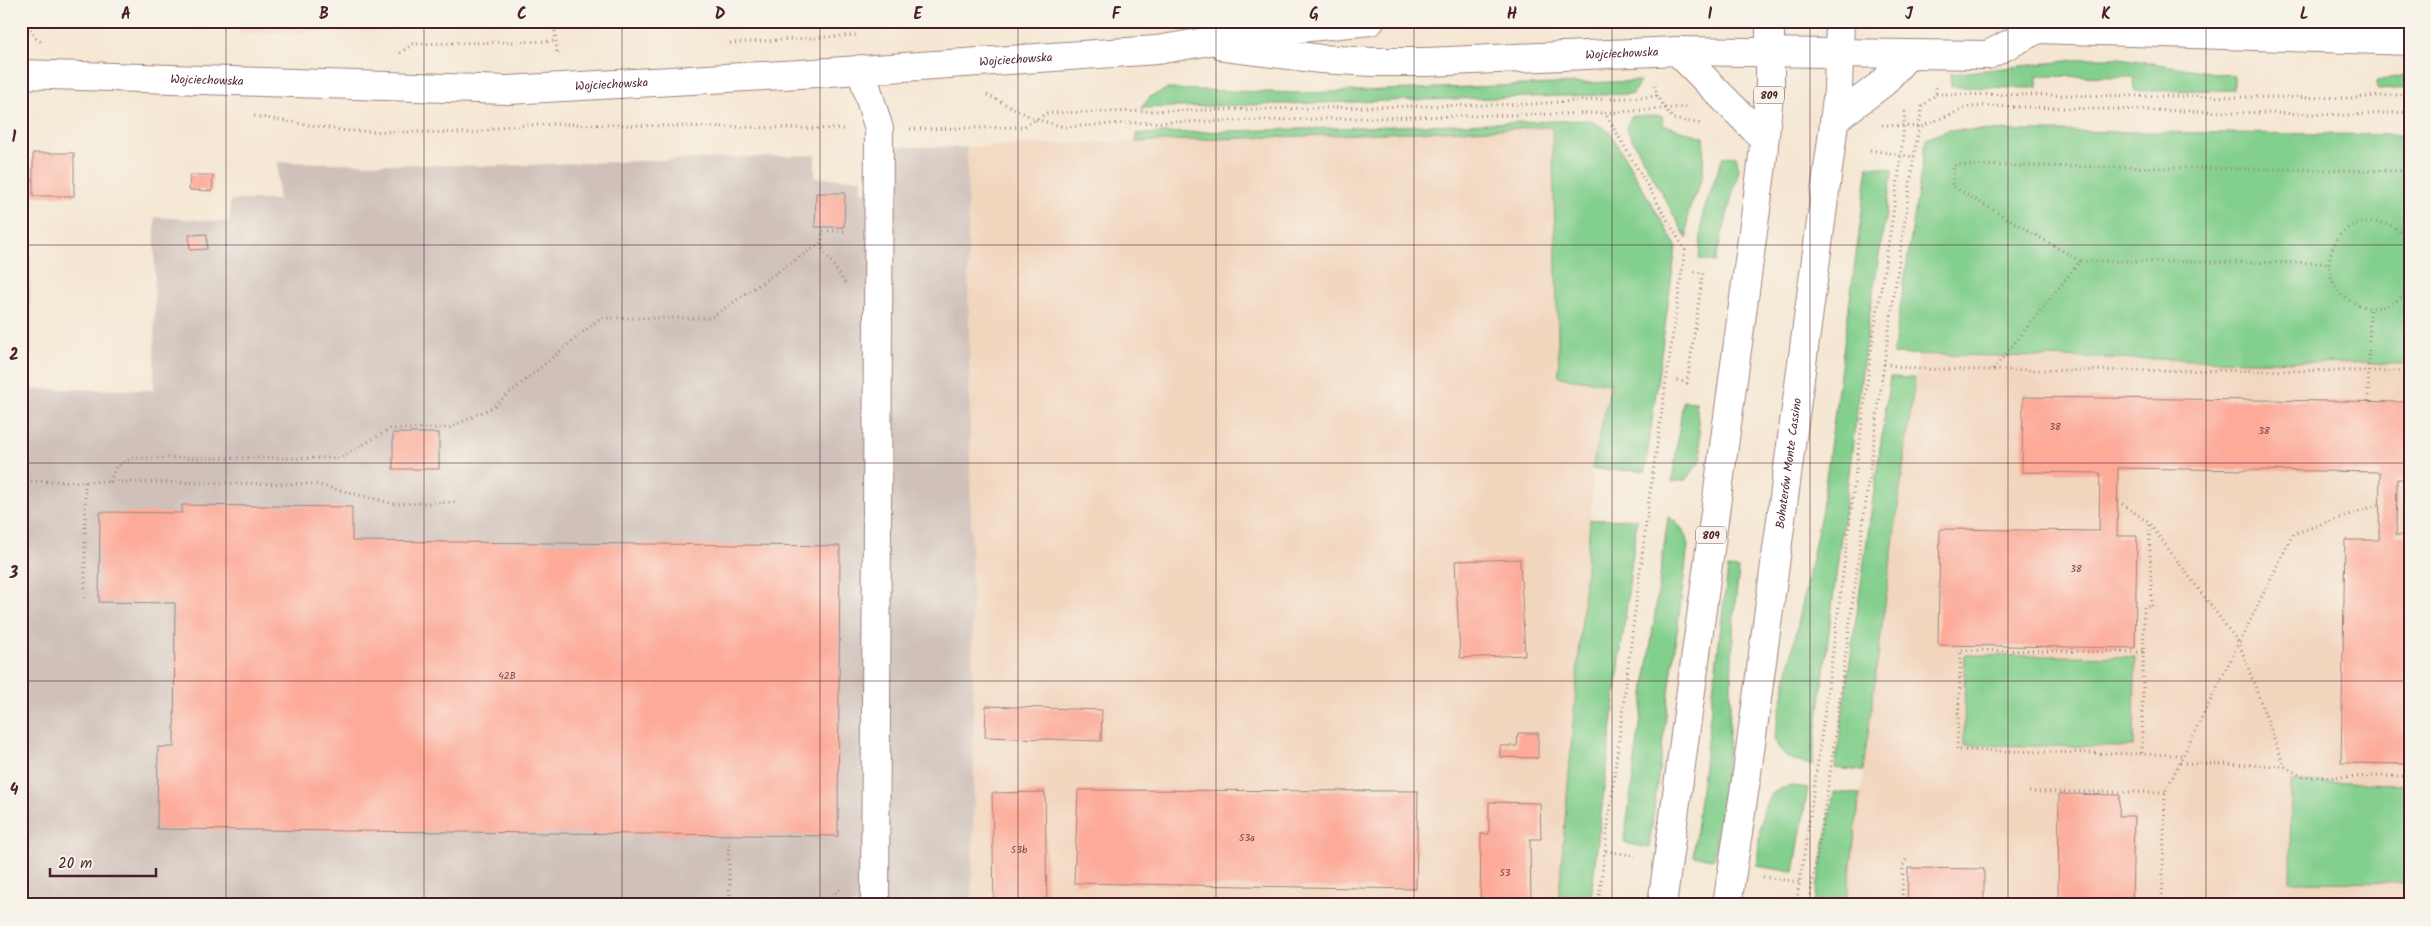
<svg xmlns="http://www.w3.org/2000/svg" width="2431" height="926" font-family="Kalam,sans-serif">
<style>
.built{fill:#f2d5bd}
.industrial{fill:#cfc1ba}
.green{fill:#83cf8d;stroke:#66775c}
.building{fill:#fdaa99}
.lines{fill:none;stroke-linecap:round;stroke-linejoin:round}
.minor-casing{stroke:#a0837f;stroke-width:30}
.major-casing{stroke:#a0837f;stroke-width:30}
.path{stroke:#a0837f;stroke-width:3;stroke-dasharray:1 4;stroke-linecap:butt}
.minor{stroke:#fff;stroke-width:28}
.major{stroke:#fff;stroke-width:28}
.grid{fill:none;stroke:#4a1f2b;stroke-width:1;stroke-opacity:0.55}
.labels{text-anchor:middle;stroke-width:4.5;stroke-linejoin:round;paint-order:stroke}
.number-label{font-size:10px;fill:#774246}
.shield{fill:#f7f3e8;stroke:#7e5f64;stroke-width:1}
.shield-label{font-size:11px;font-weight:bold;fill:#4a1f2b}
.street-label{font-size:12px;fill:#4a1f2b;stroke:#f7f3e8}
.neatline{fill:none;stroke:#4a1f2b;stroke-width:2}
.grid-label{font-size:16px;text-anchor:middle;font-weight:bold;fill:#4a1f2b}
</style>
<rect width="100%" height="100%" fill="#f7f3e8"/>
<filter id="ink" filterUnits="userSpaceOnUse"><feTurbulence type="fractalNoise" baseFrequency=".02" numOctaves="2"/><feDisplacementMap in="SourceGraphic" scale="10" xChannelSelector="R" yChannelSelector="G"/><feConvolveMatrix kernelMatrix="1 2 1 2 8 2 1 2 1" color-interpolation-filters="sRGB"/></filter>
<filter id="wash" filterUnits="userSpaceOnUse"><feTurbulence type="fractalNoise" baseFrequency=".0096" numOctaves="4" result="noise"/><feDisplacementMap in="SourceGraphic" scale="20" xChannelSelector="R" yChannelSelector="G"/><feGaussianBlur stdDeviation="1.12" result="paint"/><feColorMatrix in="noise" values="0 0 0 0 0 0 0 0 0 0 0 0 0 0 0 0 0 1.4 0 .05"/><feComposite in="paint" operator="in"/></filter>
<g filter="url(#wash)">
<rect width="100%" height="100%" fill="#f5e7d3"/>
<g class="built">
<polygon points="239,21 391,21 392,31 239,33"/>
<polygon points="1553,127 1559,377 1612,384 1592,469 1592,501 1558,905 972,905 974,789 967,147"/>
<polygon points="1948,130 2410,135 2410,905 1846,905"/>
</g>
<polygon class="industrial" points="896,147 967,147 974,789 972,905 21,905 21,202 29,202 31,389 154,390 155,217 230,222 230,200 278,200 278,162 493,166 815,155 815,178 862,179 862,193 879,194 897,193"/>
<g class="green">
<polygon points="2093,58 2120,58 2234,76 2234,90 2135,91 2134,77 2037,76 2037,88 1951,87 1950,74"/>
<polygon points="2410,74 2410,88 2378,90 2377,81"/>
<polygon points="1640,81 1633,94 1141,108 1150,97 1167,89 1301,93"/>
<polygon points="1631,116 1662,116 1663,125 1704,137 1703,175 1688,213 1687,239 1626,128"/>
<polygon points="1590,120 1610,132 1676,246 1645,471 1592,469 1611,384 1559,377 1552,127 1136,142 1136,134"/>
<polygon points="1948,130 2410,135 2410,364 1893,354 1926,139"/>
<polygon points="1736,156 1739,169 1715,262 1699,259 1703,213 1723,157"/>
<path d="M 1868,166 L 1893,169 L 1868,324 L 1812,765 C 1790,760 1783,759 1774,738 L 1821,515 Z"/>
<polygon points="1890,377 1915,378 1863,771 1835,768"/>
<polygon points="1683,401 1696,402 1702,458 1686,480 1672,482"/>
<path d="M 1668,517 C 1681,524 1685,531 1688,546 L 1649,848 L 1624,843 Z"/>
<polygon points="1637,519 1590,905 1558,905 1590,520"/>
<polygon points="1728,568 1739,569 1734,614 1728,754 1714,859 1693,856"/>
<polygon points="1965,655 2135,657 2134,747 1964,745"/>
<polygon points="2291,782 2410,784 2410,883 2290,882"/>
<path d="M 1793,786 L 1808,788 L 1794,872 L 1757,866 C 1759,849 1759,805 1772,794 C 1778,789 1786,787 1793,786 Z"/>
<polygon points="1834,792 1860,794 1846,905 1814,905"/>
<polygon points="2320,900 2410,901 2410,905 2289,905"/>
</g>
<g id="blocks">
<g class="building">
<rect x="33" y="153" width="41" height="43"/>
<polygon points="190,175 213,175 212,191 189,190"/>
<polygon points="816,193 845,193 844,227 815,227"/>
<polygon points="207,234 207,249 190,250 189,235"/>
<polygon points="2023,397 2410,402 2410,479 2397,479 2396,535 2410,535 2410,764 2341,763 2345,540 2379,540 2380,472 2118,468 2117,536 2137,536 2135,648 1938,645 1940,529 2099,531 2100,473 2022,472"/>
<rect x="393" y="433" width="46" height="36"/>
<polygon points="182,505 352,507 352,541 840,546 838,836 157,829 158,747 174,747 175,603 99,602 100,512 182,513"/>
<polygon points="1520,559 1525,655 1460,658 1455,561"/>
<polygon points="986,706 1102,710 1101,741 985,737"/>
<polygon points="1518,733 1538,733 1538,758 1500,757 1500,746 1517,746"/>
<polygon points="1078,790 1418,791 1416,889 1074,883"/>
<polygon points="1045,792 1047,905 994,905 992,793"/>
<polygon points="2059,794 2120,795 2119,816 2134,816 2132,905 2058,905"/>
<polygon points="1489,802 1540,803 1541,839 1530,839 1531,905 1480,905 1481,834 1489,834"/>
<polygon points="1908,868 1984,869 1984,905 1907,905"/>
</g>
</g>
</g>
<g filter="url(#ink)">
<use href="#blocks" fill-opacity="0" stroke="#a0837f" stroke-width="1"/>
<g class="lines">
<g class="minor-casing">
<g id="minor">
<polyline points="2020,23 2038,29 2410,41"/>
<path id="s1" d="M 1225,47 L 1321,59 L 1373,62 L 1427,62 L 1677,51 L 1988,55 L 2038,29"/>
<polyline points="861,69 879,129 875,905"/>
<path id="s2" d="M 21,74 L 508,90 L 800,74 L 1157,50 L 1269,31 L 1370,21"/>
</g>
</g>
<g class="major-casing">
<g id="major">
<polyline points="1677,51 1764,139"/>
<polyline points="1834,120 1883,83 1908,55"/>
<polyline points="1662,905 1762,165 1770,84 1770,21"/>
<path id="s3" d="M 1727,905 L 1747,773 L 1831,147 L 1838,90 L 1840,21"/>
</g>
</g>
<g class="path">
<polyline points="25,21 36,38 42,42"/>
<polyline points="554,21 557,54 559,53"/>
<polyline points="730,43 859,35"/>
<polyline points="400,53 413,44 556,41"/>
<polyline points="1655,85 1657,96 1673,119 1702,124"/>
<polyline points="1936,94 2352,98 2410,94"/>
<polyline points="987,95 1035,119 1064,127 1127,123 1605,113 1686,107"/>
<polyline points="254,116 347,131 475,133 506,126 560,124 846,129"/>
<polyline points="1882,125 1920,127 1969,107 1984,106 2350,115 2410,112"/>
<polyline points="910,129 1023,127 1047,113 1531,104 1657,96"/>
<polyline points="1870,150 1914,157 1922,107 1936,94 1936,87"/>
<path d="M 2410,242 C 2399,227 2386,221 2367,222 C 2355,222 2342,230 2336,241 C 2307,292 2379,335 2410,287"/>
<polyline points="2080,261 1952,186 1954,165 2410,171"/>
<polyline points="845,283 822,248 822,231 846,231"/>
<polyline points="1884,364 1917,369 1992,370 2410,371"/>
<polyline points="1993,370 2080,261 2329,263"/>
<polyline points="1677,380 1687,383 1703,273 1690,271"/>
<polyline points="2368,401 2370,308"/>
<polyline points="21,481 315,484 395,504 458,502"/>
<polyline points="85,482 85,602"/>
<polyline points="110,482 115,468 131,458 340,458 390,429 449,428 493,407 600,318 710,318 822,242"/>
<polyline points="2118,501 2149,523 2239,643 2284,766"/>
<polyline points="2143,652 1961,650 1957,750 2184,755"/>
<polyline points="2142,753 2144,607 2152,607 2149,523"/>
<polyline points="2180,763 2284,766 2303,777 2410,776"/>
<polyline points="2029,792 2165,792"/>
<polyline points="728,834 730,905"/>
<polyline points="1606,851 1636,856"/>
<polyline points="1763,877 1799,882"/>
<polyline points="819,905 842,888"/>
<polyline points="1598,905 1649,500 1685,250 1605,113"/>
<path d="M 1796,905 C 1825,727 1846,547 1869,368 C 1880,281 1900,195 1905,108"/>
<polyline points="1809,905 1829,781 1884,364 1914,157"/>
<polyline points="1902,905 1903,866 1908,856"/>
<polyline points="2162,905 2165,792 2293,534 2380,504"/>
</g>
<use href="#minor" class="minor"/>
<use href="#major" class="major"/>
</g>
</g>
<path class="grid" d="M 226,21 L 226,905M 424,21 L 424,905M 622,21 L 622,905M 820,21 L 820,905M 1018,21 L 1018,905M 1216,21 L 1216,905M 1414,21 L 1414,905M 1612,21 L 1612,905M 1810,21 L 1810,905M 2008,21 L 2008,905M 2206,21 L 2206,905M 21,245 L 2410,245M 21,463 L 2410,463M 21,681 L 2410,681"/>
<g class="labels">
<g class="number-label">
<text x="2055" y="430">38</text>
<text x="2264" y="434">38</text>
<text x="2076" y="572">38</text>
<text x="507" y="679">42B</text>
<text x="1247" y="841">53a</text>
<text x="1019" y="853">53b</text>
<text x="1505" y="876">53</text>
</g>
<g class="shield">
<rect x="1754" y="86.5" width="30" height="17" rx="4"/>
<rect x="1696" y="526.5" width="30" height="17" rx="4"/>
</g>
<g class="shield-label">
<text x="1769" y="99">809</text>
<text x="1711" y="539">809</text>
</g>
<g class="street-label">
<text dy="4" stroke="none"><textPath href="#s1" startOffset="398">Wojciechowska</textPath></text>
<text dy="4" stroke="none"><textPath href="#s2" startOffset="996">Wojciechowska</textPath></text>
<text dy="4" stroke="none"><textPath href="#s2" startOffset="186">Wojciechowska</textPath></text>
<text dy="4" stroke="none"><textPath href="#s2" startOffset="591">Wojciechowska</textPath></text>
<text dy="4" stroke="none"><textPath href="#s3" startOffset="446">Bohaterów Monte Cassino</textPath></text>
</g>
</g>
<rect width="2431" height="926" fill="none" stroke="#f7f3e8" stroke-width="55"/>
<path d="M50 868v8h106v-8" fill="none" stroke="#4a1f2b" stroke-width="2.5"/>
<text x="58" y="868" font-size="15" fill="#4a1f2b" stroke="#f7f3e8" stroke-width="4" paint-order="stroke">20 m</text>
<rect x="28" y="28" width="2376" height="870" class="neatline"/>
<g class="grid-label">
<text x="126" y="19">A</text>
<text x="324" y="19">B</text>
<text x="522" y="19">C</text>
<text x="720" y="19">D</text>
<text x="918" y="19">E</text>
<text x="1116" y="19">F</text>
<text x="1314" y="19">G</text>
<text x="1512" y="19">H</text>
<text x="1710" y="19">I</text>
<text x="1909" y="19">J</text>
<text x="2106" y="19">K</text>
<text x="2304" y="19">L</text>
<text x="14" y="142">1</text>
<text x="14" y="360">2</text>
<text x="14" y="578">3</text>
<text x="14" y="795">4</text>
</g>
</svg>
